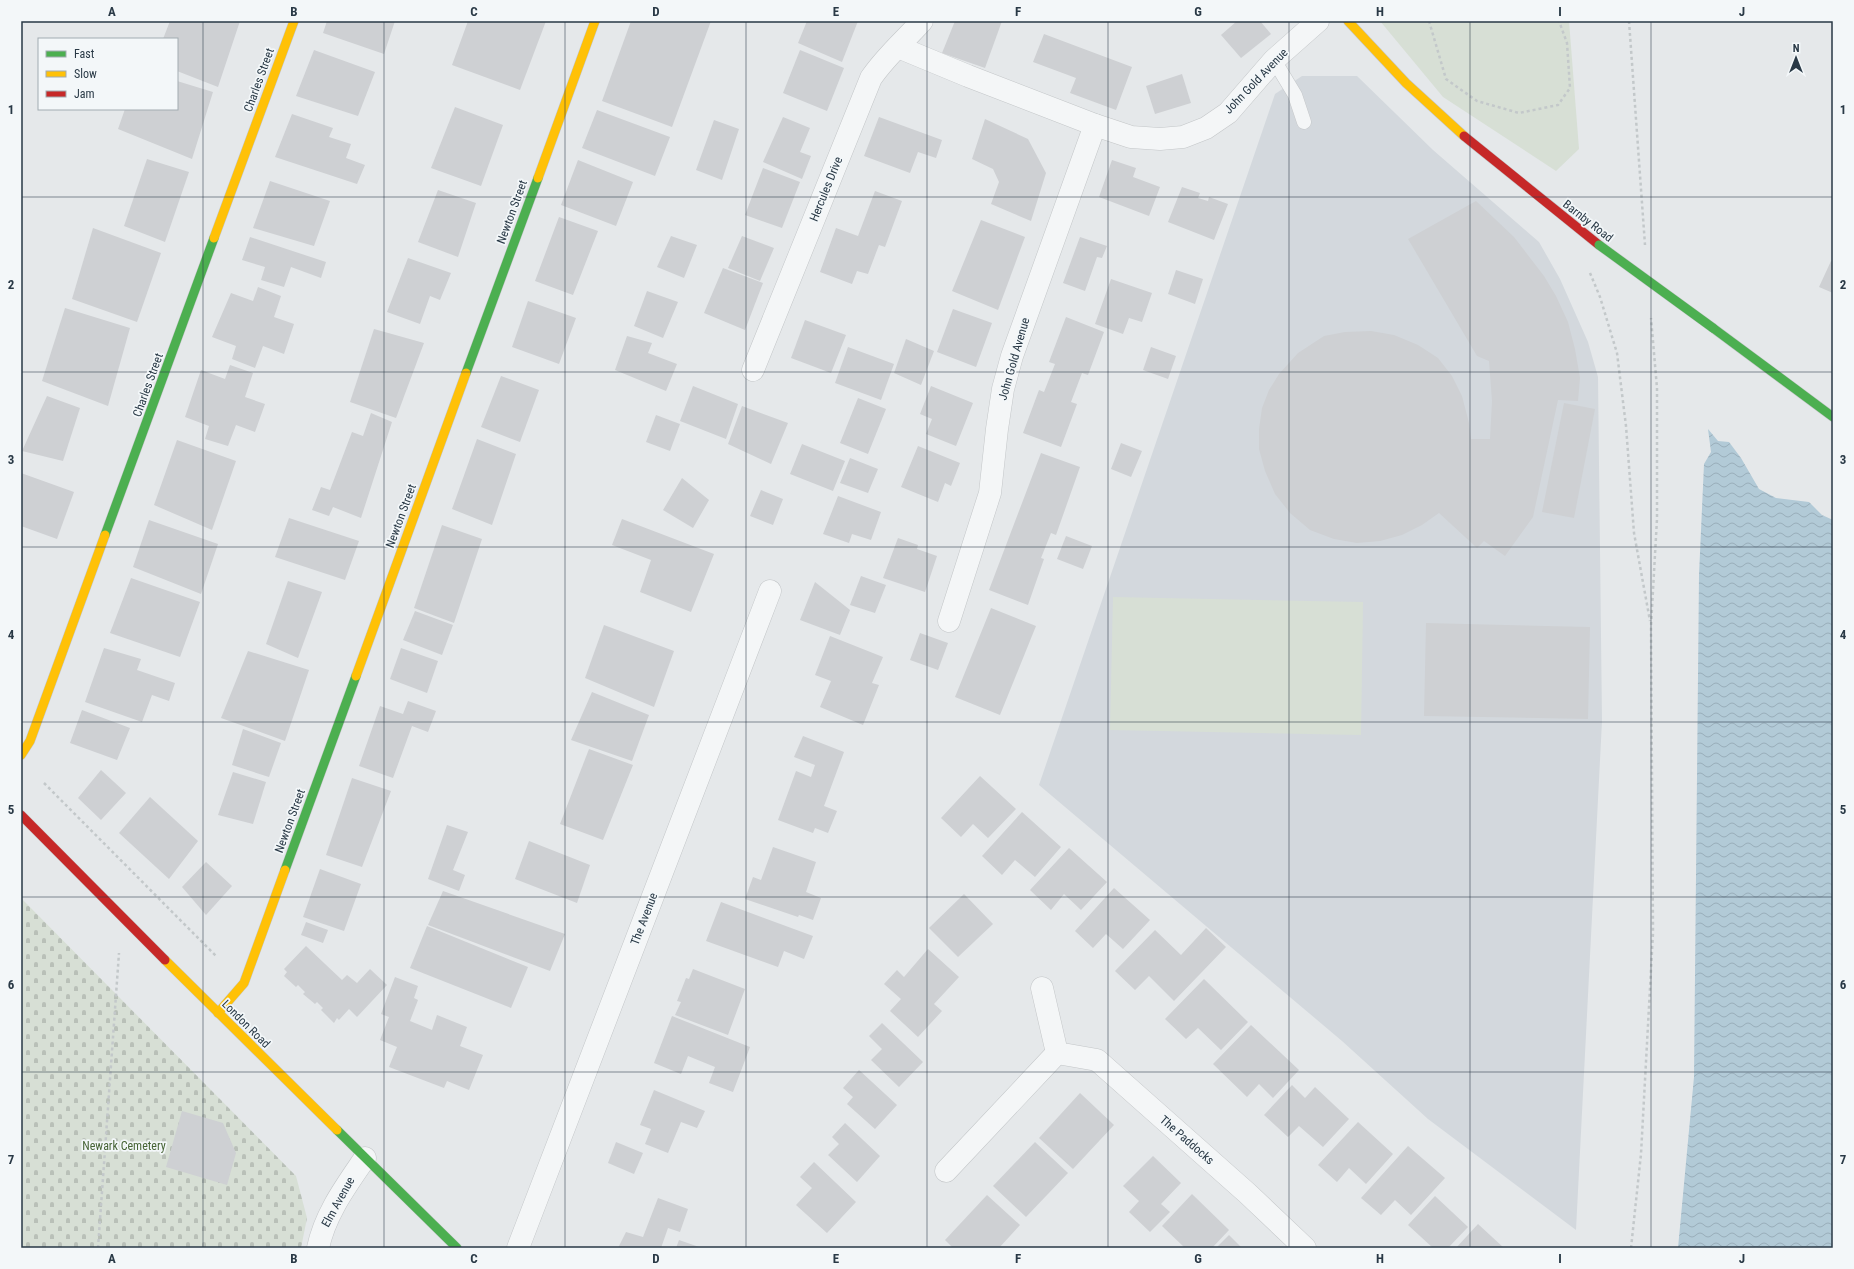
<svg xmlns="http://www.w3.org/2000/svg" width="1854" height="1269" font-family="'Roboto Condensed',sans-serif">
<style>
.built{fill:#d3d8dd}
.cemetery{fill:url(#cemetery-stones)}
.green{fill:#d7dfd5}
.water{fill:url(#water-waves)}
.building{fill:#ced0d3}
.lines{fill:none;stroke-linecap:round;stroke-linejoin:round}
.lane-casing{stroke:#c3c6c8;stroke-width:15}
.street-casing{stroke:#c3c6c8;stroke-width:23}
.fast-casing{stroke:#c3c6c8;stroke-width:10}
.slow-casing{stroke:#c3c6c8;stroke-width:10}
.jam-casing{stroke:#c3c6c8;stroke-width:10}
.path{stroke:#c3c8ca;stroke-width:2.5;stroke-dasharray:3 3;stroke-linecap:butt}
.lane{stroke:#f4f6f7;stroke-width:14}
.street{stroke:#f4f6f7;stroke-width:22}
.fast{stroke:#4caf50;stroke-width:9}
.slow{stroke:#ffc107;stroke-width:9}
.jam{stroke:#c62828;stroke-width:9}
.fast-bridge-casing{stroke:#c3c6c8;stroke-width:10;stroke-linecap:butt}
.fast-bridge{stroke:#4caf50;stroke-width:9}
.grid{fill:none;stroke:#293946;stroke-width:1;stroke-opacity:0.55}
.labels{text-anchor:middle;stroke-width:3.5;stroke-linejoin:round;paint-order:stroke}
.street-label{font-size:12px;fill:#293946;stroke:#f3f7f9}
.park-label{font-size:12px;fill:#466335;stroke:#f3f7f9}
.neatline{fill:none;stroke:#293946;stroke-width:1.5}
.grid-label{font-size:13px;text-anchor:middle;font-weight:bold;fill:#293946}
</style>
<defs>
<pattern id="cemetery-stones" width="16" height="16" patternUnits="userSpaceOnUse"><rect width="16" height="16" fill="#d7dfd5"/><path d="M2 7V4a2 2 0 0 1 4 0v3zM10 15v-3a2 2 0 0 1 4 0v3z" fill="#b9c0b8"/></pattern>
<pattern id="water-waves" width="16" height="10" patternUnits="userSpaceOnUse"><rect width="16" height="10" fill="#b2cad7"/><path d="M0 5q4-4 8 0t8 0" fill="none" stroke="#99aeba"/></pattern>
</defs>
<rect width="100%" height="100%" fill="#e5e8ea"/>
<polygon class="built" points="1302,76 1357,76 1433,150 1539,242 1560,279 1588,342 1598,377 1602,721 1576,1230 1428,1119 1342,1041 1039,785 1275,94"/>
<polygon class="cemetery" points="21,898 296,1176 307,1218 301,1248 21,1248"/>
<g class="green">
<polygon points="1380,21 1569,21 1579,149 1556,171 1443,97"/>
<polygon points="1113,597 1363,602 1361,735 1110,730"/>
</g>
<polygon class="water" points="1708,429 1718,441 1729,442 1741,458 1759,489 1776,498 1809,502 1822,515 1833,520 1833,1248 1678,1248 1694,1077 1699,575 1704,464 1711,452"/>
<g class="building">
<polygon points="170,21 240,21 218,87 177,71 177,39 163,39"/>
<polygon points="327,21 395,21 384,54 323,33"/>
<polygon points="468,21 546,21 520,90 452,65"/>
<polygon points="631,21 711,21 672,127 602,101"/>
<polygon points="807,21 858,21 842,62 798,43"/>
<polygon points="955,21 1002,21 985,68 942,53"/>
<polygon points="1237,21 1260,21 1271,34 1241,58 1221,35"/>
<polygon points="1044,34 1132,67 1116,110 1070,93 1076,78 1033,62"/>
<polygon points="314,50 375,72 358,116 296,96"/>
<polygon points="800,50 844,68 827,111 783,93"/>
<polygon points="1182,74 1191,103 1155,114 1146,86"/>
<polygon points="177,81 213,92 192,159 118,129 125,109 177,109"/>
<polygon points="455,107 503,125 481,186 431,168"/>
<polygon points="597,110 670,137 655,176 582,148"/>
<polygon points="292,114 333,128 329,137 351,144 346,158 365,165 357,184 275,157"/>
<polygon points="783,117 810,128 800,152 811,156 802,179 763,162"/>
<polygon points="879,117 942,140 936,158 918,152 910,173 864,156"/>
<polygon points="985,119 1028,139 1046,173 1031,221 991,204 999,182 993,169 972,159"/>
<polygon points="714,120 739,129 722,180 696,170"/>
<polygon points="147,159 189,172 165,242 124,226"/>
<polygon points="578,160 633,182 616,226 561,205"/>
<polygon points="1112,160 1136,168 1133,177 1160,187 1149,216 1099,197"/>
<polygon points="763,168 800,182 782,228 745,215"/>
<polygon points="270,181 330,201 314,246 253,228"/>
<polygon points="1182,187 1200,193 1198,198 1208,201 1209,197 1228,204 1214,240 1168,222"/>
<polygon points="438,190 476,203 458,257 418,242"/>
<polygon points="875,191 902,201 885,247 879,245 868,274 857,271 852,284 820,272 836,228 858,236"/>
<polygon points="1476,201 1514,237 1544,276 1556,296 1568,322 1575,349 1580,378 1578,401 1558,400 1533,517 1505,556 1484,541 1477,548 1439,513 1422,525 1402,535 1380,541 1357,543 1334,539 1310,530 1290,513 1275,494 1265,471 1259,449 1259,429 1262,408 1269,390 1279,374 1298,353 1324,336 1345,332 1371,331 1394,335 1418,345 1438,358 1452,376 1462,396 1469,423 1471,439 1490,439 1492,401 1489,361 1477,356 1408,239"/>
<polygon points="559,217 598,231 573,295 535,281"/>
<polygon points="981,220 1025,237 998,310 952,291"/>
<polygon points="93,228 161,253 137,322 72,299"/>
<polygon points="671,236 697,245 684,278 657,267"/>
<polygon points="742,236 774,248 760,281 728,268"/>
<polygon points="250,237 326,262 321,278 291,267 284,287 261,280 265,267 242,260"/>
<polygon points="1080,237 1107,246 1102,258 1097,257 1085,291 1063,283"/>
<polygon points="408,258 451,273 440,300 430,296 420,324 387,312"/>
<polygon points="1831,261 1833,262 1833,293 1819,287"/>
<polygon points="723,268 763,283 745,330 704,313"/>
<polygon points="1176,270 1203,279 1195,304 1168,294"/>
<polygon points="1111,279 1152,293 1142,322 1129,318 1123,334 1095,324"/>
<polygon points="258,287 281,296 274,317 294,324 284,354 263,346 255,368 232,359 236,346 212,337 231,293 253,301"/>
<polygon points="647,291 678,302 663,338 634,326"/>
<polygon points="528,301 576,318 559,364 512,347"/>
<polygon points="65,308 130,328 108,406 42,381"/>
<polygon points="953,309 992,323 976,367 937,352"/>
<polygon points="1066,317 1104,332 1088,375 1082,373 1071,402 1077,404 1061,447 1023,433 1039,390 1044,392 1055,364 1049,362"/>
<polygon points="805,320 846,335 831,373 791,358"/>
<polygon points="374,329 424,343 396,418 350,402"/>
<polygon points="627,336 652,343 648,353 677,364 666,391 615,370"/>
<polygon points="906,339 934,351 921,385 894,373"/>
<polygon points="848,347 894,364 881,400 835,383"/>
<polygon points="1151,347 1176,356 1168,379 1143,370"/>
<polygon points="230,365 253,373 245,397 265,404 255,432 236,425 228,446 205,439 209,426 185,417 201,370 225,379"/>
<polygon points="501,376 539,390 520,442 481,427"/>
<polygon points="693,386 738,404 726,439 680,421"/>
<polygon points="931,386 973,403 956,446 926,434 932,419 920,414"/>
<polygon points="47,396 80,408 63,461 22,451"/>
<polygon points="858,398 886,409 868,454 840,443"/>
<polygon points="1564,403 1595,409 1574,518 1542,512"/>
<polygon points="742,406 788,423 771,464 728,444"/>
<polygon points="371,413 392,422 361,518 333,507 329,516 312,510 321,487 330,490 352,432 363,436"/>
<polygon points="656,415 680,424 670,451 646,442"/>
<polygon points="477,439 516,454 492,525 452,509"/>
<polygon points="177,440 236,461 212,530 154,505"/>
<polygon points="1121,443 1142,451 1131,477 1111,469"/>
<polygon points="802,444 845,461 833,491 790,474"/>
<polygon points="918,446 960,463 951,486 945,483 938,502 901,487"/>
<polygon points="1041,453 1080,467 1056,535 1051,533 1041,558 1044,559 1028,605 989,590"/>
<polygon points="850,458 878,469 868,493 840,483"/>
<polygon points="21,473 74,492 57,539 21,526"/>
<polygon points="682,478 709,500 693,528 663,510"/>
<polygon points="761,490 783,499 773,525 750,516"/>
<polygon points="838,496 881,512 871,540 852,534 849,543 823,534"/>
<polygon points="289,518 359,541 345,580 275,557"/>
<polygon points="622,519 714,554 691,612 640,592 651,560 612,545"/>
<polygon points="149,520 218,544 201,594 133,567"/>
<polygon points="442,525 482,539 454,623 414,608"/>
<polygon points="1066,536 1092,546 1083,569 1057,559"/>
<polygon points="898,538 918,545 917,549 937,556 925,592 883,578"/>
<polygon points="861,576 886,585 875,613 850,605"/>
<polygon points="131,578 200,602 180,657 110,633"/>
<polygon points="288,581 322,592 298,658 266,644"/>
<polygon points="815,582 850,610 840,635 800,620"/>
<polygon points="991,608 1036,626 1000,715 955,697"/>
<polygon points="415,611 453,625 442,655 403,640"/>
<polygon points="1426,623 1590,627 1588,719 1424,716"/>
<polygon points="604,625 674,651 654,707 585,678"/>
<polygon points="920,633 948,643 938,670 910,660"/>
<polygon points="830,636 883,657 872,683 879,685 863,725 820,707 831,681 815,675"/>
<polygon points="104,648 141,659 137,670 175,683 169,701 152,695 142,722 85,702"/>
<polygon points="401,648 438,661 427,693 390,679"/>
<polygon points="248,651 309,670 285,741 221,718"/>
<polygon points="592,692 649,715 632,761 571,740"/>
<polygon points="408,701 436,711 428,732 412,726 393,778 359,766 380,706 403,714"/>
<polygon points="82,710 130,728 117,760 70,743"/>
<polygon points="243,729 281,743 269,777 232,765"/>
<polygon points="803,736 844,752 824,806 837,811 828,833 815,828 813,833 778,820 796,771 811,777 815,765 794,757"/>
<polygon points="589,749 633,765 603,840 560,824"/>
<polygon points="101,770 126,793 101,820 78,798"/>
<polygon points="233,772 266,782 253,824 218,815"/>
<polygon points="980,776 1016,809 988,838 973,824 961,837 941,818"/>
<polygon points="352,778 391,791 362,867 326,855"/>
<polygon points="150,797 198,841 169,879 119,833"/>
<polygon points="1022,812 1061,847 1035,877 1015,860 1002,875 982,856"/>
<polygon points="447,825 468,832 453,870 465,875 459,891 428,879"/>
<polygon points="529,841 590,865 577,903 515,879"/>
<polygon points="773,847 816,862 806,892 821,898 813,920 799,915 798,917 745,899 753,877 761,880"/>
<polygon points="1069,848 1107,882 1081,910 1064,894 1051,910 1030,890"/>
<polygon points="206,862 232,886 206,915 182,887"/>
<polygon points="320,869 361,884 344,931 303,917"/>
<polygon points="1114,888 1150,920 1123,949 1106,934 1093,948 1075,931"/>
<polygon points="443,891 565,934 550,971 428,925"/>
<polygon points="964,894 993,924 958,957 929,928"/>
<polygon points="721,902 813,936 804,959 784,951 778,967 706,941"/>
<polygon points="306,922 328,930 323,943 301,935"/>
<polygon points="427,926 528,967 511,1008 410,968"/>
<polygon points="1206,928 1226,947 1174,1001 1149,976 1135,990 1115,971 1155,930 1181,955"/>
<polygon points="306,946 342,980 347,975 357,983 370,969 387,985 357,1017 349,1009 339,1020 337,1018 334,1023 321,1010 323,1008 317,1002 315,1004 303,994 305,992 298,985 296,987 284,976 287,972 284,969"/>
<polygon points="928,949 959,977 934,1004 942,1011 918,1037 890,1011 901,999 884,984 897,970 904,977"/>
<polygon points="693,969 745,989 728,1035 675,1015 681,1002 677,1001 686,978 689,979"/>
<polygon points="395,977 418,986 414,998 418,1000 410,1021 432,1030 437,1015 467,1027 460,1046 483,1055 469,1090 447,1081 444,1088 389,1067 397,1047 380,1040 389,1017 381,1014"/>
<polygon points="1204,979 1248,1022 1221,1050 1198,1028 1186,1039 1165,1019"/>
<polygon points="672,1016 750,1047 733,1092 709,1083 715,1067 688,1056 681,1074 654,1063"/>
<polygon points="882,1023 923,1062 899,1087 871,1060 882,1049 869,1036"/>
<polygon points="1251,1025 1299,1070 1273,1098 1259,1084 1247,1097 1213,1064"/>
<polygon points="859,1070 897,1105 875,1129 847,1104 853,1097 843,1088"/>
<polygon points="1292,1085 1305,1098 1315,1087 1349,1119 1323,1147 1299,1126 1288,1137 1264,1115"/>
<polygon points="654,1090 705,1111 697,1128 681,1122 668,1153 645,1144 651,1129 640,1125"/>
<polygon points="1080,1093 1114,1125 1073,1169 1039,1138"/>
<polygon points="182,1111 223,1123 236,1153 227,1185 166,1167"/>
<polygon points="1358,1122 1393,1154 1366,1184 1349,1168 1337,1182 1318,1165"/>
<polygon points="845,1123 880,1156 857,1182 828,1155 839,1144 832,1137"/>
<polygon points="616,1142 643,1153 634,1174 608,1163"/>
<polygon points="1035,1142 1068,1173 1026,1217 993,1186"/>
<polygon points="1408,1146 1445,1178 1411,1215 1395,1200 1381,1215 1361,1198"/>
<polygon points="1153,1156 1181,1183 1161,1204 1170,1212 1150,1232 1129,1212 1139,1201 1123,1186"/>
<polygon points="814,1162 856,1202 827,1233 796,1205 812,1188 800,1177"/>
<polygon points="1192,1194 1229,1230 1212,1248 1185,1248 1162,1226"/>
<polygon points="987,1195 1020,1225 999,1248 953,1248 945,1240"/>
<polygon points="1435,1196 1468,1227 1448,1248 1433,1248 1408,1225"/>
<polygon points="658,1198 688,1209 680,1232 668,1228 661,1248 618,1248 626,1232 643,1237"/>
<polygon points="1478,1224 1504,1248 1456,1248"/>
<polygon points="1229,1235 1242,1248 1216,1248"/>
<polygon points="679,1240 702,1248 676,1248"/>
</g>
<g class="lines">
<g class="lane-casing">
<polyline id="lane" points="1274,60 1295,95 1304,122"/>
</g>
<g class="street-casing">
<g id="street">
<polyline points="898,47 968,76 1095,125 1131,137 1160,139 1183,137 1206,128 1228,113 1274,60 1318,21"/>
<path d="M 753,370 L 871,78 C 886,56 905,40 922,21"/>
<polyline points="949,621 990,493 997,429 1003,389 1012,356 1095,125"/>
<polyline points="1042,988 1057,1053 1097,1060 1247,1193 1305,1248"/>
<polyline points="946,1171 1057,1053"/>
<path d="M 318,1248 C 325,1214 346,1186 365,1158"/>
<polyline points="518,1248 770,591"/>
</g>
</g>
<g class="fast-casing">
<g id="fast">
<polyline points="1713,328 1833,417"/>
<polyline points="466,373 538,178"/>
<polyline points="105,535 214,238"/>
<polyline points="285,870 356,676"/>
<polyline points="337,1130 457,1248"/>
</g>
</g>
<g class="slow-casing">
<g id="slow">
<polyline points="1348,21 1406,83 1464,136"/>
<polyline points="538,178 595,21"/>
<polyline points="214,238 294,21"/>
<polyline points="356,676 466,373"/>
<polyline points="21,755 30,741 105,535"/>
<polyline points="165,960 337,1130"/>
<polyline points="218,1013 244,983 285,870"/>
</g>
</g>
<g class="jam-casing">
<g id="jam">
<polyline points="1464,136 1599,245"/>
<polyline points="21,815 165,960"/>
</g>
</g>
<g class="path">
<polyline points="1429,21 1446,79 1477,101 1519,113 1558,105 1570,88 1567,43 1559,21"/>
<polyline points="1629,21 1645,245"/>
<polyline points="1590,273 1600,297 1617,353 1626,426 1634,533 1650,621"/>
<polyline points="44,783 216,956"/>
<polyline points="98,1248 119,953"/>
<polyline points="1631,1248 1641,1154 1653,933 1651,626 1657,519 1657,388 1651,318"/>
</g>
<use href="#lane" class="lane"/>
<use href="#street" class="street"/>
<use href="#fast" class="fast"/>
<use href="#slow" class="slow"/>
<use href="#jam" class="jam"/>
<g class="fast-bridge-casing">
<polyline id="fast-bridge" points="1599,245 1713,328"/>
</g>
<use href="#fast-bridge" class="fast-bridge"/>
</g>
<path class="grid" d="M 203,21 L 203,1248M 384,21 L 384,1248M 565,21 L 565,1248M 746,21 L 746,1248M 927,21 L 927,1248M 1108,21 L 1108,1248M 1289,21 L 1289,1248M 1470,21 L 1470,1248M 1651,21 L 1651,1248M 21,197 L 1833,197M 21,372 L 1833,372M 21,547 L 1833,547M 21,722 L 1833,722M 21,897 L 1833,897M 21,1072 L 1833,1072"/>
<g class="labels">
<g class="street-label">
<text transform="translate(259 80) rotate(-70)" y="4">Charles Street</text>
<text transform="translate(1256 81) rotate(-46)" y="4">John Gold Avenue</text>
<text transform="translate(826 189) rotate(-68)" y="4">Hercules Drive</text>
<text transform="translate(512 212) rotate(-70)" y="4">Newton Street</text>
<text transform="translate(1588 221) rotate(38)" y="4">Barnby Road</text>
<text transform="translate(1014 359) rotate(-74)" y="4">John Gold Avenue</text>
<text transform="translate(148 385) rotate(-70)" y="4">Charles Street</text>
<text transform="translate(401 516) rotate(-70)" y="4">Newton Street</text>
<text transform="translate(290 821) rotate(-70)" y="4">Newton Street</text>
<text transform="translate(644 919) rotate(-69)" y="4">The Avenue</text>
<text transform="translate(246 1024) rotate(45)" y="4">London Road</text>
<text transform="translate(1187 1140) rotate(41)" y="4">The Paddocks</text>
<text transform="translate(338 1202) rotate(-61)" y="4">Elm Avenue</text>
</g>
<g class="park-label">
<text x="124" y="1150">Newark Cemetery</text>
</g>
</g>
<rect width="1854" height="1269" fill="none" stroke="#f3f7f9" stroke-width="44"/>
<rect x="38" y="38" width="140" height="72" fill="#f3f7f9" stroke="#a2abb1"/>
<rect x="46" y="51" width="20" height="6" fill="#4caf50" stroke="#a2abb1"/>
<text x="74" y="58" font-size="12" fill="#293946">Fast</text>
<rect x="46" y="71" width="20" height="6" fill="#ffc107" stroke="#a2abb1"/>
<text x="74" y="78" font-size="12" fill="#293946">Slow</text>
<rect x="46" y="91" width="20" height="6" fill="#c62828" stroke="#a2abb1"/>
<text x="74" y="98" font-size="12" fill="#293946">Jam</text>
<g transform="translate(1796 58)" stroke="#f3f7f9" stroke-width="3" paint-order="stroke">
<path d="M0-3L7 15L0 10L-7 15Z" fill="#293946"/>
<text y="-6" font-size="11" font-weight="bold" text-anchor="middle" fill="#293946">N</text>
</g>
<rect x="22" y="22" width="1810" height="1225" class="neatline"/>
<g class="grid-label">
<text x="112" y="16">A</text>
<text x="294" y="16">B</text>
<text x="474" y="16">C</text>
<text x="656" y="16">D</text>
<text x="836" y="16">E</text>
<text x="1018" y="16">F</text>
<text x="1198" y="16">G</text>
<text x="1380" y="16">H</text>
<text x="1560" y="16">I</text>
<text x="1742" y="16">J</text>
<text x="11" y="114">1</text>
<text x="1843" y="114">1</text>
<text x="11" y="289">2</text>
<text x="1843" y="289">2</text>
<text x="11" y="464">3</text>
<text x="1843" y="464">3</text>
<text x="11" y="639">4</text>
<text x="1843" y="639">4</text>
<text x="11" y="814">5</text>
<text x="1843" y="814">5</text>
<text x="11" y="989">6</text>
<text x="1843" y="989">6</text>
<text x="11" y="1164">7</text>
<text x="1843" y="1164">7</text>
<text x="112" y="1263">A</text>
<text x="294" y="1263">B</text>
<text x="474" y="1263">C</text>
<text x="656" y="1263">D</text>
<text x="836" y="1263">E</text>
<text x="1018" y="1263">F</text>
<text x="1198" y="1263">G</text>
<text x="1380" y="1263">H</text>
<text x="1560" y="1263">I</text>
<text x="1742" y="1263">J</text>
</g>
</svg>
